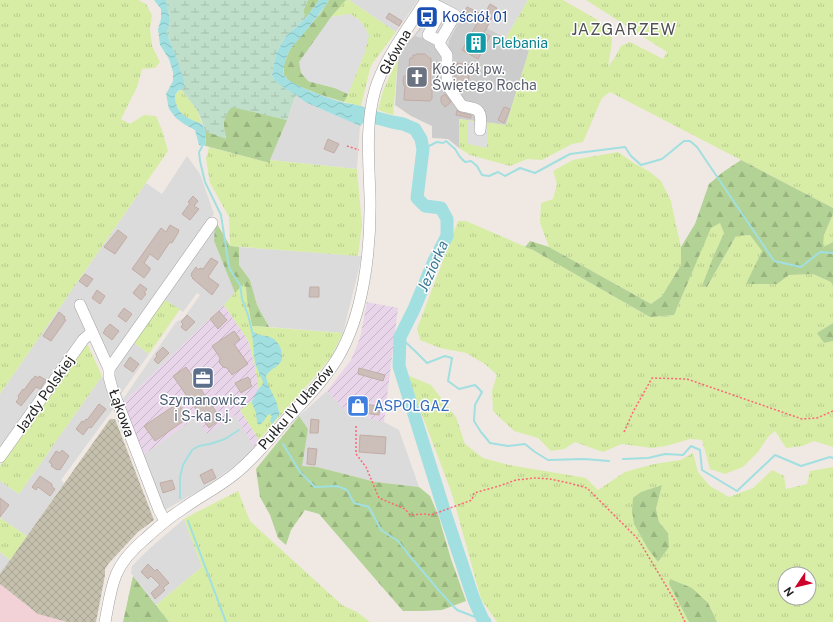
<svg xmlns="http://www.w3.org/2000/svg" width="833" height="622" font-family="'Public Sans',sans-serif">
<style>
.residential{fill:#dcdbdb}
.commercial{fill:#f2d1d7}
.industrial{fill:url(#industrial-furrows)}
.religious{fill:#ccc}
.construction{fill:url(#construction-cross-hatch)}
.grass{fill:url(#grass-tufts);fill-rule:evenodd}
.forest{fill:url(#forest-firs)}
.wetland{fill:url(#wetland-marsh)}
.parking{fill:#dedede}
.water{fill:url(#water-waves)}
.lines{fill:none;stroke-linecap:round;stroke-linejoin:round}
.stream{stroke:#a1dfe0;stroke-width:2}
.river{stroke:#a1dfe0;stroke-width:13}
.building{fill:#ccbeb9;stroke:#c2aca5}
.minor-casing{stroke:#a2a2a2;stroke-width:12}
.path{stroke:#ff6574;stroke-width:1.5;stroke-dasharray:2 2;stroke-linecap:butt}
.minor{stroke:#fff;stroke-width:11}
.labels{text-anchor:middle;stroke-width:3;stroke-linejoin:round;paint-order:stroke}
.transit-label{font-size:14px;fill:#164399;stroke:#fff;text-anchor:start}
.culture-label{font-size:14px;fill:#0d838f;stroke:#fff;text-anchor:start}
.street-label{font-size:14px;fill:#1e1e1e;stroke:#fff}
.worship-label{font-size:14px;fill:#5b616d;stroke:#fff;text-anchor:start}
.service-label{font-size:14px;fill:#4e5e75;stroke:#fff}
.shop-label{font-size:14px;fill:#366cbe;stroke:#fff;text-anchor:start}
.water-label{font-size:15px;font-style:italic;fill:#3a7993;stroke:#fff}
.quarter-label{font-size:16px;letter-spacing:1px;fill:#515151;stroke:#fff}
</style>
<defs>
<pattern id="industrial-furrows" width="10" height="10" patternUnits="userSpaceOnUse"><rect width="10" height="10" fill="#e9d5e9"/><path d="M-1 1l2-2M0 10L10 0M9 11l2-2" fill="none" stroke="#c7b6c7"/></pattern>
<pattern id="construction-cross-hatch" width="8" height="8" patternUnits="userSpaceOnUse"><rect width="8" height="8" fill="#c5c0ae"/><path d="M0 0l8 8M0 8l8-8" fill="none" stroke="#a9a595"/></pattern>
<pattern id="grass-tufts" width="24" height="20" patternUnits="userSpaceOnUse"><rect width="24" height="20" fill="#d7eda6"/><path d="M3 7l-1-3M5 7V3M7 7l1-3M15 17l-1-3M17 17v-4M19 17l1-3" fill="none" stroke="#b8cb8e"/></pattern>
<pattern id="forest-firs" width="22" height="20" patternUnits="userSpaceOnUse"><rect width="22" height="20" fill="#b3d295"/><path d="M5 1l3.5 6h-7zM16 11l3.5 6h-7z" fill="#9ab480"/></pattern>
<pattern id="wetland-marsh" width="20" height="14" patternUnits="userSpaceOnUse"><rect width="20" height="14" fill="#bfdfca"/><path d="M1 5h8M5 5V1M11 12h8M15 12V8" fill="none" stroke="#a4bfad"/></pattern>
<pattern id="water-waves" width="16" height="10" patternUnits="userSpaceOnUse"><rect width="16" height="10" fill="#a1dfe0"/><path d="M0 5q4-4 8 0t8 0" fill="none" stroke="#8abfc0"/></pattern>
</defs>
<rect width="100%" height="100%" fill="#f0e9e3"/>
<g class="residential">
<polygon points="349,0 418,0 396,32"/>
<polygon points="436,0 528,0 506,38"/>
<polygon points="296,95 305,102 360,126 357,169 270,160 291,110"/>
<polygon points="187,156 200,174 214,214 146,312 109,362 80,298 76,304 87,326 0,450 0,394 146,183 162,194"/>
<polygon points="215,224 214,241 235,293 224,305 122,404 121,402 176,322 184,318 200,295 197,293 183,312 163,299"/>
<polygon points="239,247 362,256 343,333 269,327 257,305 250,280 239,265"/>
<polygon points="133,342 149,354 119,397 112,372"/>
<polygon points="102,376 116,405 61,480 64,483 27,536 0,518 0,481 19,494"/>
<polygon points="327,391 348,413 384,422 399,430 419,487 376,482 317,467 301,466 308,429 299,416"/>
<polygon points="235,414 254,447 243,460 205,487 163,511 142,456 196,417"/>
<polygon points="184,519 202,567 156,605 131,573 132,566 149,549"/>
<polygon points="0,552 10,560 0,574"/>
</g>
<polygon class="commercial" points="0,584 38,614 67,622 0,622"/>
<g class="industrial">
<polygon points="367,302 398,308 384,422 348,413 327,391 351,360 360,338"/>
<polygon points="224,305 248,340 255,366 259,390 253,400 240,410 259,440 254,447 235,415 207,434 196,417 142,456 122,404"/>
</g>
<polygon class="religious" points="436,0 529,51 506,125 459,119 459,148 448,139 432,138 432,126 411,116 395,105 398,57 403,46 413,37 425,21 427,20 430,16 429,13 433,8"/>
<polygon class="construction" points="110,419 115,419 154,520 138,532 109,563 105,569 105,575 96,622 67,622 38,614 0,584 0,574"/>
<g class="grass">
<polygon points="0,0 138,0 146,4 152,15 150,29 152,46 160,62 155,68 142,69 137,87 121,119 130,124 144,115 156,116 162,130 168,151 0,394"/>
<polygon points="346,0 349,0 396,32 372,64 370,69 361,106 344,102 365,52 364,26 358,19 350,14 331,17"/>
<polygon points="528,0 563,0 596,19 613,31 611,49 608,66 614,59 621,46 630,42 663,59 667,52 586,0 833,0 833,208 610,92 602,98 583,142 572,144 542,160 527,159 510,166 470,155 459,148 459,119 506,125 529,51 506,38"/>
<polygon points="398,57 393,115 378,110 383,91"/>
<path d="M 181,89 L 197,110 L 202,124 C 187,118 175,114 175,95 Z"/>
<polygon points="209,147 270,163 270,160 357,169 362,225 358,256 230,246 229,217 210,183 206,159"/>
<polygon points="618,152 634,163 650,172 661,181 671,201 676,225 681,247 681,265 664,294 651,304 549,247 540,223 541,203 553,199 557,184 553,171 573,160"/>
<polygon points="833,214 833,242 823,247 824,235"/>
<polygon points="458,221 466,221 533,250 650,317 674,315 711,227 720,223 724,233 714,255 703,286 707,287 736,236 750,235 762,251 747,284 777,284 789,275 813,274 831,282 833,286 833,323 818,333 824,343 833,341 833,447 814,441 802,446 786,448 775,431 768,437 758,452 743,467 725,474 710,469 702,440 690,439 666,446 652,448 622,444 603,452 575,442 564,449 551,451 538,438 514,431 493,411 492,391 497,375 485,364 466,353 440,348 420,340 417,329"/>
<polygon points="243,283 246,287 247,299 252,326 343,333 331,357 318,373 259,440 240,410 253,400 259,391 255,366 248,340 224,305"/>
<polygon points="163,299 180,309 149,354 133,342"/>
<polygon points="87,343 102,376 19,494 0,481 0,466 63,374"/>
<path d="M 407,375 L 431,385 L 456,417 L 465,444 L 483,458 L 509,465 L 586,478 L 598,490 L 625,472 L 654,464 L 681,460 L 693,453 L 698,472 L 710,486 L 729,497 L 753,488 L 772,470 L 784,476 L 786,489 L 807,484 L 810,471 L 833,467 L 833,622 L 717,622 L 708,603 L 669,584 L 689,622 L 497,622 L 481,599 L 452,494 ZM 662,485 L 656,509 L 659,522 L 668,533 L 658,562 L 648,549 L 634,524 L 641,492 ZM 785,574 L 809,574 L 809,598 L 785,598 Z"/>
<polygon points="238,491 250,521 342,605 357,612 370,622 169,622 156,605 202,567 184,519 193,514"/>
<polygon points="0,518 27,536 10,560 0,552"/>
</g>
<g class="forest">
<polygon points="308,0 319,0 306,18 303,11"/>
<polygon points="329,0 346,0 331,17 308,81 335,88 348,94 344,102 318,94 294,84 289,81 284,75 284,64 290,49 320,14"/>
<path d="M 232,106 L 287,120 L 270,160 L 270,163 L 206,146 L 205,131 L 226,138 C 223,125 222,117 232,106 Z"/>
<polygon points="741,160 833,208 833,214 824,235 823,247 833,242 833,286 831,282 813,274 789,275 777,284 746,284 762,251 750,235 736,236 707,287 702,286 714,255 724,233 720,223 711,228 674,315 650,317 533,250 525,247 530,241 549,247 651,304 662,296 681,265 681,247 695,224 709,184 723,172"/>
<polygon points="216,222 230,246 239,247 239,265 250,280 257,305 269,327 252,326 247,299 246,287 243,284 235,293 214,241 215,224"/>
<polygon points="833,323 833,341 824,343 817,333"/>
<polygon points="299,416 308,429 302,466 317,467 376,482 419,487 430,496 439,517 441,525 451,559 466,601 442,610 422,611 403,611 319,514 305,510 291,530 286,545 278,538 270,515 260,497 256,469"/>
<polygon points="662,485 656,509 659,522 668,533 669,547 658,562 648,549 634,524 632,510 633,498 641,492"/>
<polygon points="133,576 169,622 123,622"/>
<polygon points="670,579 692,588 708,603 717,622 689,622 669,584"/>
</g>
<path class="wetland" d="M 166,0 L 308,0 L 303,11 L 306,18 L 286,36 L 276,53 L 272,75 L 275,81 L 286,89 L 296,95 L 287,120 L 232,107 C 222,117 223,125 226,139 L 205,131 L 201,119 L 197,110 L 181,89 L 184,88 L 174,51 L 169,40 L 167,32 L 170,21 Z"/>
<g class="parking">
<polygon points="436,0 463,15 449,40 448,52 435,42 415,36 428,21 431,15"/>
<polygon points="350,14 358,19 364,26 369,35 365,52 348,94 335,88 308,81 301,73 299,62 331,17"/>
<polygon points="468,121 488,124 487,148 467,144"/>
</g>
<g class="water">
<path d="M 154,0 L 166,0 L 170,21 L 167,32 L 169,40 L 174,51 L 184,81 L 184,88 L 178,91 L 175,95 C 175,114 187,118 202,124 L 205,131 L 206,146 L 199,145 L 195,130 L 184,124 L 176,118 L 169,109 L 166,94 L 173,81 L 173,72 L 169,59 L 160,45 L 158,29 L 161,19 L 161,9 Z"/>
<path d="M 319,0 L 329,0 C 322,11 313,22 305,32 C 300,38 295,43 291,48 C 287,54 282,68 284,75 C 288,85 334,100 345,103 C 352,104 359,105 366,108 L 364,122 L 360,126 L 305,102 L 296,95 L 286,89 L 275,81 L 272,75 L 276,53 L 286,36 L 306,18 Z"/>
<path d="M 255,332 L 256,334 C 261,336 267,335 272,338 C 279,341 286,356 280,363 C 275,369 271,368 266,376 C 267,385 272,392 276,401 C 278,405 277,408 280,413 L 276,419 L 272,424 L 270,421 L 272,416 L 269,414 C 265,417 264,423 259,425 L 257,423 L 256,413 L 252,403 L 252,401 L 257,391 L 262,385 L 263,382 L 255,363 L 252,333 Z"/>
</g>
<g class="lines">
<g class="stream">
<polyline points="201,143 202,147 199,152 200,161 205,182 221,215 229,267 234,276 240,285 242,299 248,315 253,335"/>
<polyline points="423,149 437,142 443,143 446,141 455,149 460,157 465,162 471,161 477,166 482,175 489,176 498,172 505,176 520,168 535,173 570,154 625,147 631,156 641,165 662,159 684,141 690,141 697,147 774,261 801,267 820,252 833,253"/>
<polyline points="400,337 415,351 427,363 445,356 452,358 448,381 459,389 475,385 482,392 475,405 474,421 481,432 490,443 508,446 525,444 535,452 548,460 584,459 609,461"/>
<polyline points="283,444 300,472 315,487 337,486 347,490 354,503 369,507 381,530 398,541 408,554 441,593 457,610 483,620"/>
<polyline points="623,459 648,458 665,454 683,455 691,446 700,450 702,470 737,491 775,455 801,466 830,457 833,458"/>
<polyline points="180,498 180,477 183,465 192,450 199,446 210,444 225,439 239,430"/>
<polyline points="188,521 226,622"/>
</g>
<polyline class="river" points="358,113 392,122 403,124 415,129 421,139 423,149 417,198 425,206 441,208 447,219 447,236 434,261 414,309 400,337 399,366 445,513 474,600 483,620 485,622"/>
</g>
<g class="building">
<polygon points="490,4 497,8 484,33 490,36 478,59 462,50 479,20 464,12 467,7 484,15"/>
<polygon points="389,13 402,21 399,26 386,18"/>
<polygon points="416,54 425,54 429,58 431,58 431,69 430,69 431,85 432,85 432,99 430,101 404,100 405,86 404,86 403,81 404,76 408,76 410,58 413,58 413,55 416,55"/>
<polygon points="457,63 470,65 468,85 467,85 466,91 460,90 454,82"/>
<polygon points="445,94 451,102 445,107 441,102 441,97"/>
<polygon points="504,107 510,109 504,123 498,120"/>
<polygon points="457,110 461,113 471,115 471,118 456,115"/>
<polygon points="328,139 339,144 334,153 324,149"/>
<polygon points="193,196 198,201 194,206 199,209 190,220 182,214 190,203 188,202"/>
<polygon points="170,225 179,230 178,233 172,243 170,242 158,260 150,254 144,263 150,268 150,270 144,278 132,269 161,228 166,232"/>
<polygon points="118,230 127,237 115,254 104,247"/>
<polygon points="211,258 218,262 208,277 219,285 212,295 192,278 193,278 191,276 192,274 191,274 196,267 199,270 200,268 203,269"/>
<polygon points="85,274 93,279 87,287 79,281"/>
<polygon points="140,284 147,289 144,293 146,294 141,300 133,293"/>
<polygon points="310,287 319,287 319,297 309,297"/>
<polygon points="97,290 105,296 100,304 92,298"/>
<polygon points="124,308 132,314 126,322 118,316"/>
<polygon points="219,311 227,320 218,329 210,319"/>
<polygon points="59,312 65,317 64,319 66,320 51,341 43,336"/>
<polygon points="187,315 195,322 186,331 181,327 183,324 181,322"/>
<polygon points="110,324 119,331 112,340 103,333 105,330 105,329"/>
<polygon points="234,331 240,339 234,344 248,364 232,375 227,368 223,367 219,362 220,358 212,346"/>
<polygon points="163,347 169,353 158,364 154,360 157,356 156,354"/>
<polygon points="130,357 139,364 133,372 124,366"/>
<polygon points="186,367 221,419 209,428 173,376"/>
<polygon points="359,368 385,375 383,381 358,374"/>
<polygon points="35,376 38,378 39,376 46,380 40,389 36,387 21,406 16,402 19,398 18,396 23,389 24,390 32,379 33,379"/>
<polygon points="248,377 251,382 250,383 252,386 241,393 235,383"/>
<polygon points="178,403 188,418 155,441 144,426"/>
<polygon points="353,403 380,406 379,415 364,413 364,412 353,410"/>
<polygon points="99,404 106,409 91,428 89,427 83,435 76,429 82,421 84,422 86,419 87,420"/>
<polygon points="311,419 319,420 318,433 310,433"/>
<polygon points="360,435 386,437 385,454 359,452"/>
<polygon points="308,448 317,449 315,465 307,464"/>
<polygon points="62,450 69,456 60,470 58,469 57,470 51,466 52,464 49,462 56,451 60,453"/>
<polygon points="212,469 216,478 204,484 200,475"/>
<polygon points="40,476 52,484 52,487 55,489 50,496 38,487 36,490 32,487"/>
<polygon points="172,480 175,489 163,493 160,483"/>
<polygon points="0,498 9,505 0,517"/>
<polygon points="148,564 155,571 157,569 169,583 163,588 165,590 155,599 151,593 160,585 151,576 148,579 141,572"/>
</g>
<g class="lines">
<g class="minor-casing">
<g id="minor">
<path d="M 426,0 L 455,15 L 440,41 L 440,45 L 447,55 L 447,83 L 450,89 L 462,106 C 481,109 482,111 480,130"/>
<polyline points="440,41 428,35 442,9"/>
<polyline points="80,305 109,369 109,377 112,388 159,510 165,521"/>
<polyline points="109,369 212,223"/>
<polyline points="0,457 83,340 92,332"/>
<path d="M 105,622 C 108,606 110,590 116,575 C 122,560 134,548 146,538 C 157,528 168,518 181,510 C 199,497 219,487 236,473 C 256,457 271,437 287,419 C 305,400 323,381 337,359 C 364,315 371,248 370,197 C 369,162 365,125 375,90 C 384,59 409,27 426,0"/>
</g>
</g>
<g class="path">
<polyline points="347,146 359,150"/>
<polyline points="356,426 356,454 366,467 379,498 405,509 410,515 425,514 431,515 472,500 474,493 499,486 516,480 535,478 550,479 569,483 587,488 638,539 675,601 685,622"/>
<polyline points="624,432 633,412 652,378 687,379 802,419 817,418 833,411"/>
</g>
<use href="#minor" class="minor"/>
</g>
<defs>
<g id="bus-square" transform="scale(1.15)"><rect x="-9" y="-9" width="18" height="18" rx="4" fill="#1a4fb4" stroke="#fff"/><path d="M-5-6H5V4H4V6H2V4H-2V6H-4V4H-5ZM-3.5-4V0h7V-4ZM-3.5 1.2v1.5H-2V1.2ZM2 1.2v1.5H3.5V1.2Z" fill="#fff"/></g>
<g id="building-square" transform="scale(1.15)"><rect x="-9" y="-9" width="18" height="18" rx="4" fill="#0f9aa8" stroke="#fff"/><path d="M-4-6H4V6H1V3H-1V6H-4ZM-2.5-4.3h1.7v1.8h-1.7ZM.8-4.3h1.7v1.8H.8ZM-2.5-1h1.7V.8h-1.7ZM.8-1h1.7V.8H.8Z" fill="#fff"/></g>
<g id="church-square" transform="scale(1.15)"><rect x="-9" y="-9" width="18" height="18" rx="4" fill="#6b7280" stroke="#fff"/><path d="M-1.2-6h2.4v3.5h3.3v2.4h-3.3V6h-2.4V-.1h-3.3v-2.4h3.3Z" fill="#fff"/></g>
<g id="office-square" transform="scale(1.15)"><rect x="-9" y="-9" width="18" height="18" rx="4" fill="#5c6f8a" stroke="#fff"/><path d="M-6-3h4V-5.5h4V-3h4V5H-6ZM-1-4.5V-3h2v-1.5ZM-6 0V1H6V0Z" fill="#fff"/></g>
<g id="shop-square" transform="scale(1.15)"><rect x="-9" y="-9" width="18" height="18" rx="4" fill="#3f7fe0" stroke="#fff"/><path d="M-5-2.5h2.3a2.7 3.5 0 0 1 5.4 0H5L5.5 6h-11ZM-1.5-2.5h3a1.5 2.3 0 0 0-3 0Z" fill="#fff"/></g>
</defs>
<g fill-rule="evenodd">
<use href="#bus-square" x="427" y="17"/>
<use href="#building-square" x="476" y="43"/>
<use href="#church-square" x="417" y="77"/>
<use href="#office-square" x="203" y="378"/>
<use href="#shop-square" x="358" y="406"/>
</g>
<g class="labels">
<g class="transit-label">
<text x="442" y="22">Kościół 01</text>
</g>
<g class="culture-label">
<text x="492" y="48">Plebania</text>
</g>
<g class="street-label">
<text transform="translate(395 52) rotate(-60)" y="5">Główna</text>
<text transform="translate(45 394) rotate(-55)" y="5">Jazdy Polskiej</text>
<text transform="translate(296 407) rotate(-49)" y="5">Pułku IV Ułanów</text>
<text transform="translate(122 413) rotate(70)" y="5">Łąkowa</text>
</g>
<g class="worship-label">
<text x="432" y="74">Kościół pw.<tspan x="432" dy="16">Świętego Rocha</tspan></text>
</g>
<g class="service-label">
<text x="203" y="405">Szymanowicz<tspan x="203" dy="16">i S-ka s.j.</tspan></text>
</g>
<g class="shop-label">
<text x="374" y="411">ASPOLGAZ</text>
</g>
<g class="water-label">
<text transform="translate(433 266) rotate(-66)" y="5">Jeziorka</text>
</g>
<g class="quarter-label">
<text x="624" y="35">JAZGARZEW</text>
</g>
</g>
<g transform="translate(797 586) rotate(235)"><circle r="19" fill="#ffffff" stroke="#a5a5a5"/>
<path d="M0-3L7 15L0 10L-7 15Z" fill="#cc0029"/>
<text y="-6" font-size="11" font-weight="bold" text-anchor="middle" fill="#1e1e1e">N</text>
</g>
</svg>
